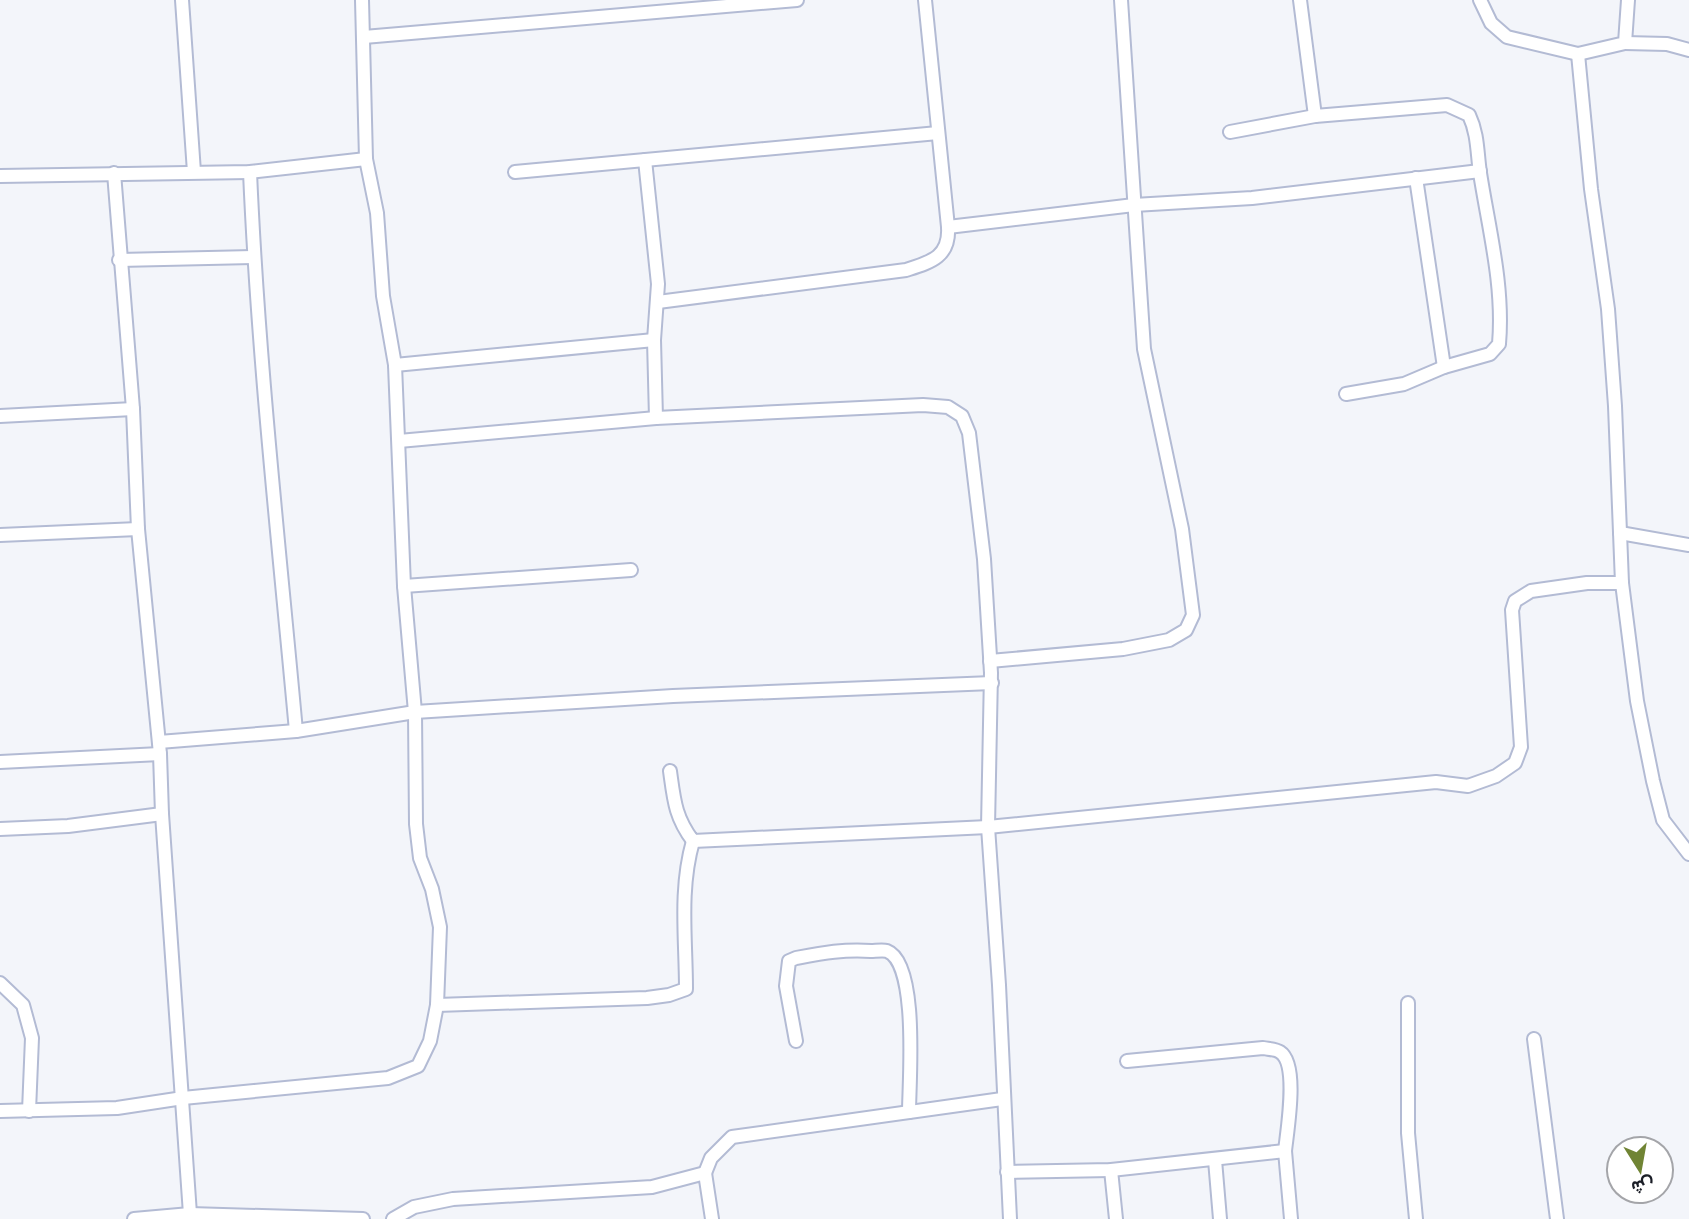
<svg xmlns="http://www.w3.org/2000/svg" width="1689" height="1219" font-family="'PT Sans',Vazirmatn,sans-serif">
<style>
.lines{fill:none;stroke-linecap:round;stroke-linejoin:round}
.street-casing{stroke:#b3bbd4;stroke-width:16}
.street{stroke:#fff;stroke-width:12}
</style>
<rect width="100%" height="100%" fill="#f3f5fa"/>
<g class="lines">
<g class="street-casing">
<g id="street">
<polyline points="182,0 194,172"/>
<path d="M 1300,0 L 1315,116 L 1447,105 L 1469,115 C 1478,134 1477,152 1480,173 C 1489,230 1504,286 1499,344 L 1490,354 L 1444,367 L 1404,384 L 1346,394"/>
<polyline points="1480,0 1491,23 1507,37 1578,54 1625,43 1628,0"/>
<polyline points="364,37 797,0"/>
<polyline points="1625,43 1667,44 1689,50"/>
<polyline points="1578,54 1591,189 1608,309 1615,406 1622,583"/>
<polyline points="1230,132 1315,116"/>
<polyline points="645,160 658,284 654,340 656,418"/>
<path d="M 250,172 C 258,359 279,545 296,731"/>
<polyline points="515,172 938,133"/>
<polyline points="114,173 133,409 138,529 160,754 162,814 190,1214"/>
<polyline points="0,176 250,172 366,159"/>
<polyline points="1416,178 1444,367"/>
<polyline points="948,227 1134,205 1252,198 1480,171"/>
<polyline points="119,260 253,257"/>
<path d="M 658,302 L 906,270 C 931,262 950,257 948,227 L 925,0"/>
<polyline points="395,365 654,340"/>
<polyline points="0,416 133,409"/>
<polyline points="399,441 656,418 923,405 948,407 962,416 969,433 984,559 991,673 988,827 999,985 1010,1219"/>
<polyline points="1620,533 1689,545"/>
<polyline points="0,535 138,529"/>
<polyline points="404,586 631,570"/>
<polyline points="990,661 1123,649 1169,640 1186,630 1193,615 1182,529 1144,349 1121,0"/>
<polyline points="159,742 296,731 415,712 673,696 992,683"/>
<polyline points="0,762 160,754"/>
<path d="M 670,771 C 674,800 675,817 693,841 L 988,827 L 1436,782 L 1468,786 L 1496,776 L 1515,763 L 1521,747 L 1512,610 L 1515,601 L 1531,591 L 1587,583 L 1622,583 L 1637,701 L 1653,781 L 1663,820 L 1689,854"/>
<polyline points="0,829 68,826 162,814"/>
<polyline points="0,983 23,1005 32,1038 29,1111"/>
<polyline points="1408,1003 1408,1133 1416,1219"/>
<path d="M 437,1005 L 647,998 L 669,995 L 686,989 C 686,939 679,890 693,841"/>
<polyline points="1534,1039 1557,1219"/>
<path d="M 796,1041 L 786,986 L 789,961 L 796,958 C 823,953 844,949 871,951 C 875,951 883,950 887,951 C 919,963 909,1083 909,1112"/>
<path d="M 1127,1061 L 1263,1048 C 1268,1049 1276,1049 1280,1052 C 1299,1064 1287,1131 1285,1151"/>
<polyline points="0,1111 117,1108 183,1098 388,1078 418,1066 430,1041 437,1005 440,927 432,889 420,858 416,824 415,712 404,586 395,365 383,296 377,213 366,159 362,0"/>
<polyline points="1215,1160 1220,1219"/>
<polyline points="1111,1170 1116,1219"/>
<polyline points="1007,1172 1111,1170 1285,1151 1291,1219"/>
<polyline points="705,1173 711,1158 732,1137 1002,1099"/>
<polyline points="134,1219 190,1214 363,1219"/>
<polyline points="393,1219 414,1207 453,1199 652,1187 705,1173 712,1219"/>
</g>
</g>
<use href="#street" class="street"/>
</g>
<g transform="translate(1640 1170) rotate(169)"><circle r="33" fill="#ffffff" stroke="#a4a5a9" stroke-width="2"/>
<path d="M0-5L12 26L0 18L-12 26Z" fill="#708434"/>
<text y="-10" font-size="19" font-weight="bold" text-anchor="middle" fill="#1b1e27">ش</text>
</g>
</svg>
